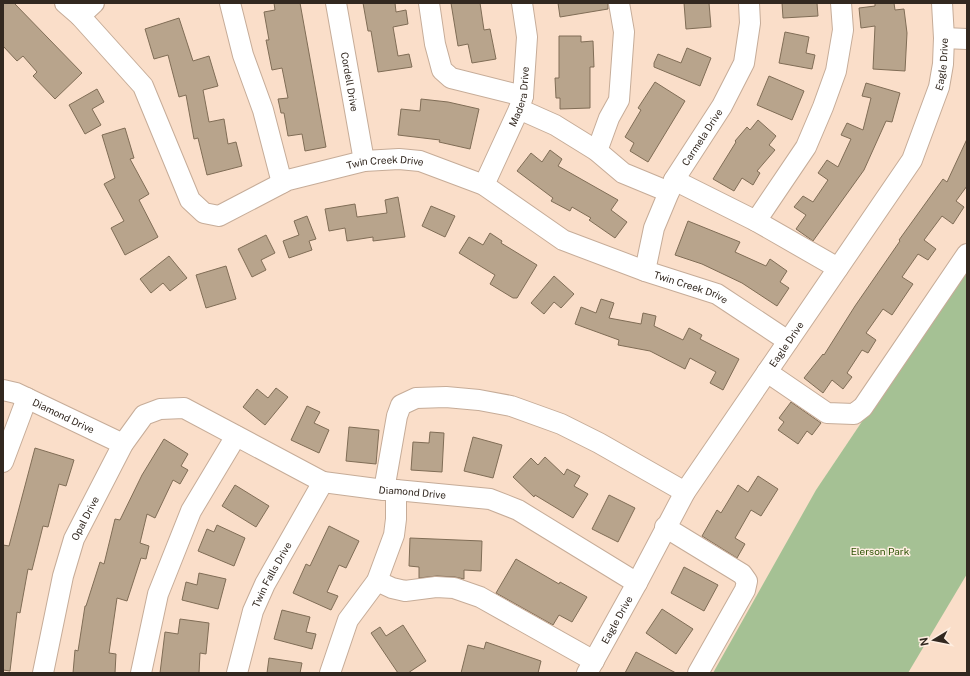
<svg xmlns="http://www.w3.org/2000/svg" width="970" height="676" font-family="'Public Sans',sans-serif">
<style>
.green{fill:#a5c194}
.building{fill:#b8a48c;stroke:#806d56}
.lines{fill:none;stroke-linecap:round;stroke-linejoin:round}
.minor-casing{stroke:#c6ac98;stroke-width:22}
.minor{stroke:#fff;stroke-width:20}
.labels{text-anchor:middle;stroke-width:3;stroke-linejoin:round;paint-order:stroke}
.street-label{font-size:10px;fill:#322820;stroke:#feeee1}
.park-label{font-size:10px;fill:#2f5406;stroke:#feeee1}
</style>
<rect width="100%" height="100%" fill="#fadec9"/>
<polygon class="green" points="967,265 967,574 908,673 713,673 816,490"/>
<g class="building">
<polygon points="3,3 14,3 82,73 55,99 33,76 37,72 23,56 17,61 3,46"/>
<polygon points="274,3 300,3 326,147 305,151 302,134 288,136 284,113 281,113 278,99 288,98 282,68 272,70 266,40 269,40 264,12 275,10"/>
<polygon points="363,3 395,3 396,12 406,10 408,24 393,27 398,56 409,54 412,67 378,72 371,31 368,31"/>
<polygon points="451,3 480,3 484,30 490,29 496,59 472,63 468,44 458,46"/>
<polygon points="558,3 608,3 608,9 560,17"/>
<polygon points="684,3 709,3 711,27 686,29"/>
<polygon points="782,3 817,3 818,16 783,18"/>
<polygon points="875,3 894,3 895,10 904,9 907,33 905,71 873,69 875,26 861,28 859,8 875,6"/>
<polygon points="179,18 193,61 209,56 218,86 203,90 209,122 224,119 228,144 236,142 242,166 207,175 198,138 194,139 186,95 179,97 168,55 154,59 145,29"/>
<polygon points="785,32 809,37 806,53 815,55 812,69 779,63"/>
<polygon points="559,36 581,36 581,42 593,41 594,67 590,67 590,108 560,109 560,98 556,98 555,78 559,78"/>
<polygon points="687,48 711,58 700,86 654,67 654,63 658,54 681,63"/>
<polygon points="769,76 804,91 792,120 757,105"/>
<polygon points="655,82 685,101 648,162 630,151 634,143 625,137 641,110 638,108"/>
<polygon points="866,83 900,93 892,122 886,121 864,170 813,241 796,229 806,215 794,207 803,196 813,202 828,180 818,173 827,160 838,167 851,139 841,135 847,123 863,130 871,98 862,96"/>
<polygon points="97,89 104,102 92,109 101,125 85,134 69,105"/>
<polygon points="421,99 448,102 479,109 470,149 439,142 440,140 398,135 401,109 420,111"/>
<polygon points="758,120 776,136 769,145 775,150 757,171 760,173 753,185 742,178 734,191 713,179 736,142 735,141 747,127 750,130"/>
<polygon points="125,128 134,158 130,159 149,194 139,200 158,237 125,255 111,228 124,221 104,184 115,178 102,135"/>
<polygon points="967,139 967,186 956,201 964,207 953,224 942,216 924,240 936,249 928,260 918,254 902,277 913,284 892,315 883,309 866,333 876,340 868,353 862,350 847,373 852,377 843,389 832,380 823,393 804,378 823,354 824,355 855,306 900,241 899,240 943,179 947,182"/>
<polygon points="550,150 562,159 558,166 618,200 611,210 627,222 615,238 589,220 591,218 572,207 570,211 551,201 553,198 517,171 531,153 542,162"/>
<polygon points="398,197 405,237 373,241 373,237 347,241 345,228 329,231 325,209 355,204 357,217 387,213 385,200"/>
<polygon points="431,206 455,216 445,237 422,226"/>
<polygon points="307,216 316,239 309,241 312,250 289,258 283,241 299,235 294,221"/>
<polygon points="688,221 740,242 735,252 766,266 770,259 787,271 780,282 789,288 777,306 742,283 702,264 675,255"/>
<polygon points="490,233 502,241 501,243 537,265 517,298 513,298 490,284 495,275 459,253 469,237 483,245"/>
<polygon points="266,235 275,253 261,260 266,270 252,277 238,249"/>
<polygon points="169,256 187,278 170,291 163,283 151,293 140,279"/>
<polygon points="226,266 236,299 206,308 196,275"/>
<polygon points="554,276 574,294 561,308 554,302 544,314 531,303"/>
<polygon points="601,299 614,303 609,318 641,324 643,313 656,316 654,326 683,340 689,328 702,335 700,339 739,359 723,390 710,383 716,372 690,358 685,369 650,351 618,345 619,340 575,324 581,307 596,313"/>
<polygon points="276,388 288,397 265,425 243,407 257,389 268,398"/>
<polygon points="791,402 821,423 812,435 807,431 798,444 778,430 784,422 779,418"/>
<polygon points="307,406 320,412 314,423 329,430 319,453 291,440"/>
<polygon points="349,427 379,430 376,464 346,461"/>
<polygon points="430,432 444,433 442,472 411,470 413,442 429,443"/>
<polygon points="473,437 502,445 493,478 464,471"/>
<polygon points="164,439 188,454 181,466 188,470 180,484 173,480 155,518 147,514 140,543 149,546 146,559 141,558 127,601 117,598 109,653 116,654 115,673 73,673 75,650 78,651 85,606 86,606 100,562 104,564 115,519 120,520 142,475"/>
<polygon points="35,448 74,460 66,486 59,484 48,527 43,526 32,570 28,569 20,613 17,612 10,671 3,670 3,545 9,546"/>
<polygon points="545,457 564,475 567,469 580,476 574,486 588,494 573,518 535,495 534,497 513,477 531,458 538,465"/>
<polygon points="758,476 778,489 761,516 751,510 735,538 745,544 737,558 702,536 717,510 721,513 738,485 748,492"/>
<polygon points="235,485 269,506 256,527 222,506"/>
<polygon points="609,495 635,508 618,542 592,529"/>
<polygon points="217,525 245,538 234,566 198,551 207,529 214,532"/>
<polygon points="329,526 359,541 346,568 339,565 327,592 338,596 331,610 293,593 306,564 310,566"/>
<polygon points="410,538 482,541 481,571 464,570 464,579 455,577 437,576 419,578 419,567 409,566"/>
<polygon points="516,559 559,584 560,582 587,597 572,622 559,615 553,625 496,593"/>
<polygon points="684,567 718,585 704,611 671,593"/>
<polygon points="199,573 226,579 218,609 182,600 186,582 197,585"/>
<polygon points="662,609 693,629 676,654 646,633"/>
<polygon points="282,610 310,617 306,632 316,634 312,649 274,639"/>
<polygon points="180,619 209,623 206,654 200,653 199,673 160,673 165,632 178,634"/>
<polygon points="403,625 426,661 408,673 398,673 371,633 380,627 386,636"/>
<polygon points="486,642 541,661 538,673 461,673 468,645 484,649"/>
<polygon points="636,652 676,673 625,673"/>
<polygon points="269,658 302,663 300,673 267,673"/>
</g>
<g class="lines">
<g class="minor-casing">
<g id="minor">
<path id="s1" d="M 65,3 L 80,16 L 143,86 L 190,200 L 204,213 L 219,216 L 288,180 L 364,161 L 399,159 L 420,161 L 484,185 L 563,240 L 645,271 L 717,294 L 788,341"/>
<polyline points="230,3 243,55 263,110 282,183"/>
<path id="s2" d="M 336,3 L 364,161"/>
<polyline points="429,3 435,44 442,70 451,78 523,96"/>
<polyline points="80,16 94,3"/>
<polyline points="944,38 967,39"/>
<polyline points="519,109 555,125 597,151 623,173 669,192"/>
<polyline points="597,151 609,118 619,100 624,32 619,3"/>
<polyline points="674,180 756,221 806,147 823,107 836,71 843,30 841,3"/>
<path id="s3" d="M 484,185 L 519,109 L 523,96 L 527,37 L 522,3"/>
<polyline points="756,221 838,268"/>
<path id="s4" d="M 645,271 L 654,228 L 674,180 L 722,106 L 744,63 L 750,23 L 749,3"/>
<polyline points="767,372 827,413 854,414 863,407 967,254"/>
<path id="s5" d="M 3,390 L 16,393 L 123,444"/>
<polyline points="3,462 27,398"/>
<polyline points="384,490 397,416 401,405 416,398 446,397 479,400 511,406 561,424 599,443 685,492"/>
<polyline points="665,527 742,574 747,581 745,590 698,673"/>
<polyline points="377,581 392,588 405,591 436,587 454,588 480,597 594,661"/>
<path id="s6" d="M 43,673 L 63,576 L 74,539 L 123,444 L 144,415 L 160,409 L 184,408 L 323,482 L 384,490 L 396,490 L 490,499 L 518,510 L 637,583"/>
<polyline points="141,673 158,594 191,511 236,436"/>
<path id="s7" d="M 237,673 L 253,611 L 265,584 L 323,482"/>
<polyline points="330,673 348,620 377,581 394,535 396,519 396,490"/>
<path id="s8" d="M 587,673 L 637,583 L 685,492 L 912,160 L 939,87 L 943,64 L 944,38 L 942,3"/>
</g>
</g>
<use href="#minor" class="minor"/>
</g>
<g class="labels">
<g class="street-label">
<text dy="4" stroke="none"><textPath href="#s8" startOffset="709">Eagle Drive</textPath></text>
<text dy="4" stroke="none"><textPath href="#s2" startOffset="80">Cordell Drive</textPath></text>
<text dy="4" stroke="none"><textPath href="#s3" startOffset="96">Madera Drive</textPath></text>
<text dy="4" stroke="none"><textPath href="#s4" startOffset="147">Carmela Drive</textPath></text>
<text dy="4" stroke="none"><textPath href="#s1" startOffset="449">Twin Creek Drive</textPath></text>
<text dy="4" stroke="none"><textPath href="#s1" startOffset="785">Twin Creek Drive</textPath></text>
<text dy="4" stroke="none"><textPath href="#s8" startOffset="385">Eagle Drive</textPath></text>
<text dy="4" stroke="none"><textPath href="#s5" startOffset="66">Diamond Drive</textPath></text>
<text dy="4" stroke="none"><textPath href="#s6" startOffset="569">Diamond Drive</textPath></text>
<text dy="4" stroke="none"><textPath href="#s6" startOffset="161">Opal Drive</textPath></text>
<text dy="4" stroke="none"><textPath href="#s7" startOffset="105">Twin Falls Drive</textPath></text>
<text dy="4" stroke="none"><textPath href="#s8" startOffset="61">Eagle Drive</textPath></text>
</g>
<g class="park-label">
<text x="880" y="555">Elerson Park</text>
</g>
</g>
<rect width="970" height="676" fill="none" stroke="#322820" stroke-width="8"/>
<g transform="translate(934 640) rotate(260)" stroke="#feeee1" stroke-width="3" paint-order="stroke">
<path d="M0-3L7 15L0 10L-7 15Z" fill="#322820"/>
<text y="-6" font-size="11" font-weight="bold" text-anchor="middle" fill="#322820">N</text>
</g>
</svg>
